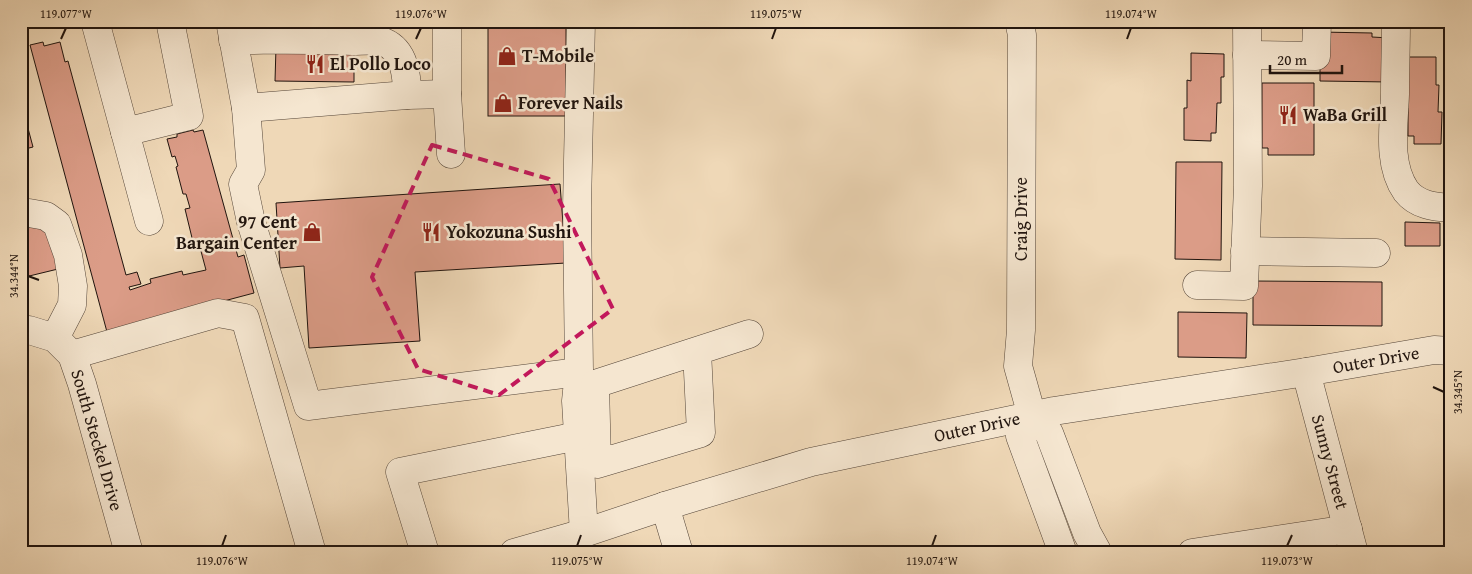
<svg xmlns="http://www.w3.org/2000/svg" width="1472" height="574" font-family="'Gentium Book Plus',serif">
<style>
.building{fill:#db9c87;stroke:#20140e}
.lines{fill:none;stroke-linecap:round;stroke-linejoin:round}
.minor-casing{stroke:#544538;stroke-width:29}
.minor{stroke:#f5e6d0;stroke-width:28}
.marked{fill:none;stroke:#c2185b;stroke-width:4;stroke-dasharray:10 6;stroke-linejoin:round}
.ticks{fill:none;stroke:#20140e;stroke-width:2}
.labels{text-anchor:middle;stroke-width:5;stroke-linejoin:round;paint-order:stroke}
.poi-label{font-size:18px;font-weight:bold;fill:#20140e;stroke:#f5e6d0;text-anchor:start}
.street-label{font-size:18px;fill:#20140e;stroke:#f5e6d0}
.neatline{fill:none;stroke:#20140e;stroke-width:2}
.ticks-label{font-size:12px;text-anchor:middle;fill:#20140e}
</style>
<rect width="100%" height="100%" fill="#efd8b7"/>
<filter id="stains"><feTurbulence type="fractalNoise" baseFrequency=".004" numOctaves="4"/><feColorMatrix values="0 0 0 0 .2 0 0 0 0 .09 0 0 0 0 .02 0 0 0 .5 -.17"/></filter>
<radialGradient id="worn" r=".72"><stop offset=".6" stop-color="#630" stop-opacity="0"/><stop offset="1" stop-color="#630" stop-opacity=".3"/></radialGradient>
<g class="building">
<rect x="488" y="27" width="78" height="89"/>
<polygon points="1320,32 1372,33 1372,37 1390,38 1390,82 1320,81"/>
<polygon points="43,42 44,46 60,42 65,62 68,61 126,275 137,272 141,284 129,287 130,290 151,283 150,279 182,271 183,275 206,270 198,240 193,242 185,209 190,208 186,194 183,194 176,167 178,166 175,156 172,157 167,139 177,137 177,134 193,130 194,132 203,130 238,257 244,255 254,293 107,332 30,45"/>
<polygon points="276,47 354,47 354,82 275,81"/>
<polygon points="21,51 26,67 21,68"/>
<polygon points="1191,53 1224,54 1224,77 1221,77 1221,103 1217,103 1216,133 1211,133 1211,141 1184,140 1184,108 1187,108 1187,80 1191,81"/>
<polygon points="1402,57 1436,57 1436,85 1439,85 1438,112 1442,112 1441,144 1414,144 1414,136 1408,136 1408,108 1404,108"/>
<polygon points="1262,83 1314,83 1314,155 1268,155 1268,148 1262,148"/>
<polygon points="25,117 33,147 21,150 21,118"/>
<polygon points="1176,162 1222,162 1221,260 1175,259"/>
<polygon points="560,184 566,263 415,272 420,341 309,348 304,266 280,268 276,203"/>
<polygon points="46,222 58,269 21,278 21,228"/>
<polygon points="1405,222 1440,223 1440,246 1405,246"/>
<polygon points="1253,281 1382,282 1382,326 1253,325"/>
<polygon points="1178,312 1247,313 1246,358 1178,357"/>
</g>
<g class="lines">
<g class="minor-casing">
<g id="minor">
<polyline points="95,21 149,221"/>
<polyline points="230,21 246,108 251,170 243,184 251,222 308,406 579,372"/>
<polyline points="447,21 447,94 451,154"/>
<polyline points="581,21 577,207 579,372 576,401 584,533"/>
<polyline points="1019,21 1022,35 1021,330 1018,366 1032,416 1049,433 1087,533 1098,553"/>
<path d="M 1396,21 C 1396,45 1395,70 1395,94 C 1394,125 1387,164 1406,191 C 1417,205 1434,207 1451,208"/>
<path d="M 233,40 C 273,40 313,39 353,41 C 361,41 376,39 384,42 C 405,51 407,76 407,95"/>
<polyline points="1247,55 1316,56 1317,21"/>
<polyline points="246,108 407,95 447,94"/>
<polyline points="125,132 189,116 170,21"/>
<polyline points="21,215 29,213 46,216 57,224 68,255 73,286 72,305 55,338"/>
<polyline points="1245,251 1376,253"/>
<polyline points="1197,285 1244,286 1248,186 1247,21"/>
<polyline points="21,332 29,330 55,338 72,355 82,384 129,553"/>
<polyline points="697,351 701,433 597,464 595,384 749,334"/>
<polyline points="72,355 218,313 245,318 312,553"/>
<polyline points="1306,372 1354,553"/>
<polyline points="1032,416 1020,436 1063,553"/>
<polyline points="665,506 679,553"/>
<polyline points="425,553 400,472 578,436"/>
<polyline points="514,553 584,533 665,506 811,462 1054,411 1306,372 1434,350 1451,351"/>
<polyline points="1192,553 1348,529"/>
</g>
</g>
<use href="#minor" class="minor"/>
</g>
<path class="marked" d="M 432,145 L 549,179 L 613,309 L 499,395 L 418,369 L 372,277 Z"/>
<path class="ticks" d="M 61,39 L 66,28M 416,39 L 421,28M 772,39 L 776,28M 1127,39 L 1131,28M 28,276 L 39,280M 1433,387 L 1444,392M 222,546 L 226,535M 577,546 L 581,535M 932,546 L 936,535M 1287,546 L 1292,535"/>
<defs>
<g id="shop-bare" transform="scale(1.5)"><path d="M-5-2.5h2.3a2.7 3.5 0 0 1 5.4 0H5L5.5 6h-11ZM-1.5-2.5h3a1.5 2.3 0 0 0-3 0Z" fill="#8f2418" stroke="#f5e6d0" stroke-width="2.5" paint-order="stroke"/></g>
<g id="restaurant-bare" transform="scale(1.5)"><path d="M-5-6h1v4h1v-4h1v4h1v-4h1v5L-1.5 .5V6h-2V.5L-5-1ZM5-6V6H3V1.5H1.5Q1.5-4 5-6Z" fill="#8f2418" stroke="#f5e6d0" stroke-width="2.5" paint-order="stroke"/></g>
</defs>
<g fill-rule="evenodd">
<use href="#shop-bare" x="507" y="56"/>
<use href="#restaurant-bare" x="315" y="64"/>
<use href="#shop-bare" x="503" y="103"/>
<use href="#restaurant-bare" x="1288" y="115"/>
<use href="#shop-bare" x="312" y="232"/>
<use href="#restaurant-bare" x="431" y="232"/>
</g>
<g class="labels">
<g class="poi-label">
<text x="522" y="62">T-Mobile</text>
<text x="330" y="70">El Pollo Loco</text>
<text x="518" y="109">Forever Nails</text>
<text x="1303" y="121">WaBa Grill</text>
<text x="297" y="228" text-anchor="end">97 Cent<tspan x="297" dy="21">Bargain Center</tspan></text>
<text x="446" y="238">Yokozuna Sushi</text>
</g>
<g class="street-label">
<text transform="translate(1021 219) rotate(-90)" y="6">Craig Drive</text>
<text transform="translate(1376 360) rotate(-10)" y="6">Outer Drive</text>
<text transform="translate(977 427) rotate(-12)" y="6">Outer Drive</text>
<text transform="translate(97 440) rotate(74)" y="6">South Steckel Drive</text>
<text transform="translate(1330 462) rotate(75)" y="6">Sunny Street</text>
</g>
</g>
<rect width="1472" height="574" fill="none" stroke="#efd8b7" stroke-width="55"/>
<path d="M1270 65v8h72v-8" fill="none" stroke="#20140e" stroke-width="2.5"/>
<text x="1277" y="65" font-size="15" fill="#20140e" stroke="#f5e6d0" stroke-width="4" paint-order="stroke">20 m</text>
<rect x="28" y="28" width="1416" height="518" class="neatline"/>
<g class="ticks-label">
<text x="66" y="18">119.077°W</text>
<text x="421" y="18">119.076°W</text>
<text x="776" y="18">119.075°W</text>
<text x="1131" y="18">119.074°W</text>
<text transform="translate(14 276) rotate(-90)" y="4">34.344°N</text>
<text transform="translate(1458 392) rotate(-90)" y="4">34.345°N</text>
<text x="222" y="565">119.076°W</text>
<text x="577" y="565">119.075°W</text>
<text x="932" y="565">119.074°W</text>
<text x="1287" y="565">119.073°W</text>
</g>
<rect width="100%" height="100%" filter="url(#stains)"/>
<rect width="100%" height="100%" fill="url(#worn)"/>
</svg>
